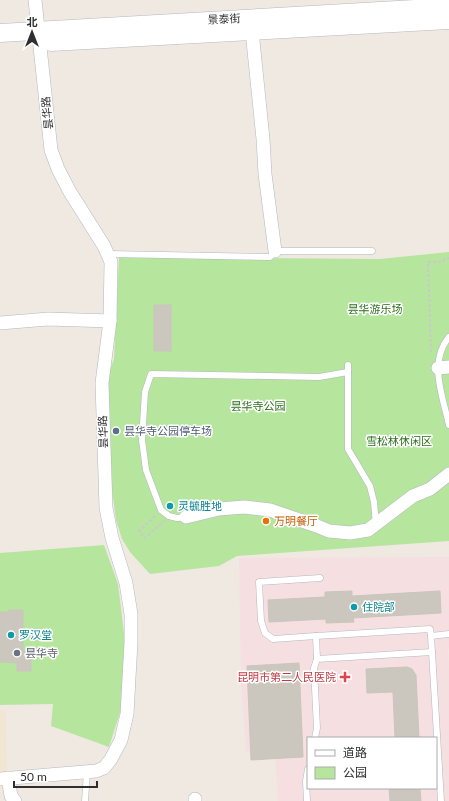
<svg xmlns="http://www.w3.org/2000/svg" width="449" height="801" font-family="Lato,'Noto Sans SC',sans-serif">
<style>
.education{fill:#f0e6d1}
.medical{fill:#f5dfe0;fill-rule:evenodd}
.green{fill:#b6e59e}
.building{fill:#cbc7bf;stroke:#cbc5ba}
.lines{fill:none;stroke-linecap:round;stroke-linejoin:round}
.lane-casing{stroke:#b4b7c1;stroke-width:7}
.street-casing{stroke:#b4b7c1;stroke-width:14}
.secondary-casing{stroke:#b4b7c1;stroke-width:19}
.path{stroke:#c9c9c9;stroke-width:2;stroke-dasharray:3 2;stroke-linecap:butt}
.lane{stroke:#fff;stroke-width:6}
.street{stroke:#fff;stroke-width:13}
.secondary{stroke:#fff;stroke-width:18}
.service-dot{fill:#5c6f8a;stroke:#fff;stroke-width:1.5}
.culture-dot{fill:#0f9aa8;stroke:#fff;stroke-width:1.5}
.food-dot{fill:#e8710a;stroke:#fff;stroke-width:1.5}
.worship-dot{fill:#6b7280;stroke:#fff;stroke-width:1.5}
.health-dot{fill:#e0444e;stroke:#fff;stroke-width:1.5}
.labels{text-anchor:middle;stroke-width:3;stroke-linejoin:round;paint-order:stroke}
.street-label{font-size:11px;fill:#2e2e2e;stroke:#fff}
.park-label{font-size:11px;fill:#2c6e1b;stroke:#fff}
.service-label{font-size:11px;fill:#4e5e75;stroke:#fff;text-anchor:start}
.culture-label{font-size:11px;fill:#0d838f;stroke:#fff;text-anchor:start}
.food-label{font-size:11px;fill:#c56008;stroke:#fff;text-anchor:start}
.worship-label{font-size:11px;fill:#5b616d;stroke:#fff;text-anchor:start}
.health-label{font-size:11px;fill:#be3a42;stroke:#fff;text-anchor:end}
</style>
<rect width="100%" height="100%" fill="#efe9e1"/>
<polygon class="education" points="0,710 6,710 7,778 0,778"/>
<path class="medical" d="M 449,557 L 449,648 L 448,649 L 449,673 L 449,801 L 278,801 L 275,754 L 246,752 L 241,682 L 239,558 ZM 308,738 L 436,738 L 436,788 L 308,788 Z"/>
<g class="green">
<polygon points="449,252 449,541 237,556 219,566 150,574 130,552 122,539 116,520 111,482 107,378 114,359 119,257 380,259"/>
<polygon points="104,545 118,584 124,633 124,700 109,747 51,726 53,704 0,705 0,553"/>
</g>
<g class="building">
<rect x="154" y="305" width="17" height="46"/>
<polygon points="352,591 352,596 440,591 441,613 353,618 354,622 326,623 326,619 269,622 268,600 325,597 325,592"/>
<polygon points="9,610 23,610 23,651 31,652 31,671 17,671 17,663 0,662 0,612 9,612"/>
<polygon points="299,663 303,757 251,760 247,666"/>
<polygon points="407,667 412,669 416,675 419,738 395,738 393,692 367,693 366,669"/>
<polygon points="389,788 420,788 421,801 390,801"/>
</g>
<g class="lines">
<g class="lane-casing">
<g id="lane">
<polyline points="109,254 270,257 275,251 372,251"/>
<path d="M 449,337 C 428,362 443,397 449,425"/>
<polyline points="348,365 348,449 370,486 374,502 376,525"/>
<polyline points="186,517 177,518 169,516 161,510 146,470 142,440 145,392 151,374 319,377 348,372"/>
<polyline points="316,636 273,639 265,633 261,621 259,582 320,578"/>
<polyline points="431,636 430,629 316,636 317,659 432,652"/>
<polyline points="315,738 317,728 314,668 317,659"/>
<polyline points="85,801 87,772"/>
<polyline points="307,801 306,781 308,769"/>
<polyline points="441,801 431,636 449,634"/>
</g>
</g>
<g class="street-casing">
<g id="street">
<polyline points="252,31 263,139 265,174 275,251"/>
<polyline points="0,323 48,319 110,321"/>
<polyline points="438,368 449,367"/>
<polyline points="186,517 219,509 244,507 270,510 317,526 329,531 350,533 368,530 413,496 430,489 449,474"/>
<polyline points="8,778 11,796 15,801"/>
<polyline points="0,779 96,771 104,768 111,759 121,740 127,714 131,642 131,614 126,583 112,538 106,508 102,383 110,321 111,262 104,246 70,192 58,169 51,150 35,0"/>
<polyline points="195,799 195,801"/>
</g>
</g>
<g class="secondary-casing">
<g id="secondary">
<polyline points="0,33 449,7"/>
<polyline points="51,42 449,20"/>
</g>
</g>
<g class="path">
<polyline points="431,352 428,262 439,262 449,258"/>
<polyline points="155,516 139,531 145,538 164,521"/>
</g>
<use href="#lane" class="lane"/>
<use href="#street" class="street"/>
<use href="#secondary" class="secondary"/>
</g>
<circle class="service-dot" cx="116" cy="431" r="4"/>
<g class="culture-dot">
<circle cx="170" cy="506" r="4"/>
<circle cx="354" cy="607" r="4"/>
<circle cx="11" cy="635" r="4"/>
</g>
<circle class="food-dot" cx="266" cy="521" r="4"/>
<circle class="worship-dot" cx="17" cy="653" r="4"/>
<path class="health-dot" d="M343 671h4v4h4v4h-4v4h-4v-4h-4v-4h4z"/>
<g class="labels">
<g class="street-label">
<text transform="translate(224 19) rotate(-3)" y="4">景泰街</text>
<text transform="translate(47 113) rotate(-96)" y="4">昙华路</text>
<text transform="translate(103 432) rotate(-92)" y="4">昙华路</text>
</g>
<g class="park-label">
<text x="375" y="313">昙华游乐场</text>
<text x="258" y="410">昙华寺公园</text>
<text x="399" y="445">雪松林休闲区</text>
</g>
<g class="service-label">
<text x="124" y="435">昙华寺公园停车场</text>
</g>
<g class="culture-label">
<text x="178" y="510">灵毓胜地</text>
<text x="362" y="611">住院部</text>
<text x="19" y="639">罗汉堂</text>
</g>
<g class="food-label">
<text x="274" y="525">万明餐厅</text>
</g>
<g class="worship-label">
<text x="25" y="657">昙华寺</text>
</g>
<g class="health-label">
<text x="336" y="681">昆明市第二人民医院</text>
</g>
</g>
<rect x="307" y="737" width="130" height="52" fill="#ffffff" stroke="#ababab"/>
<rect x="315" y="750" width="20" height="6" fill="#ffffff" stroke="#ababab"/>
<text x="343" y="757" font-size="12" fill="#2e2e2e">道路</text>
<rect x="315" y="767" width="20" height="12" fill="#b6e59e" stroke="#ababab"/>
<text x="343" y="777" font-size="12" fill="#2e2e2e">公园</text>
<g transform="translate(32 32)" stroke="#ffffff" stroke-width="3" paint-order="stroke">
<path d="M0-3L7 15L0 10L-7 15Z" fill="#2e2e2e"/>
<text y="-6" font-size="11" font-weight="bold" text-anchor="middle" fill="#2e2e2e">北</text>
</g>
<path d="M14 781v6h83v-6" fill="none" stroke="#2e2e2e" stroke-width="2"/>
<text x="20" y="781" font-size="12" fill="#2e2e2e" stroke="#ffffff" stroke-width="3" paint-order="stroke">50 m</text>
</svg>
